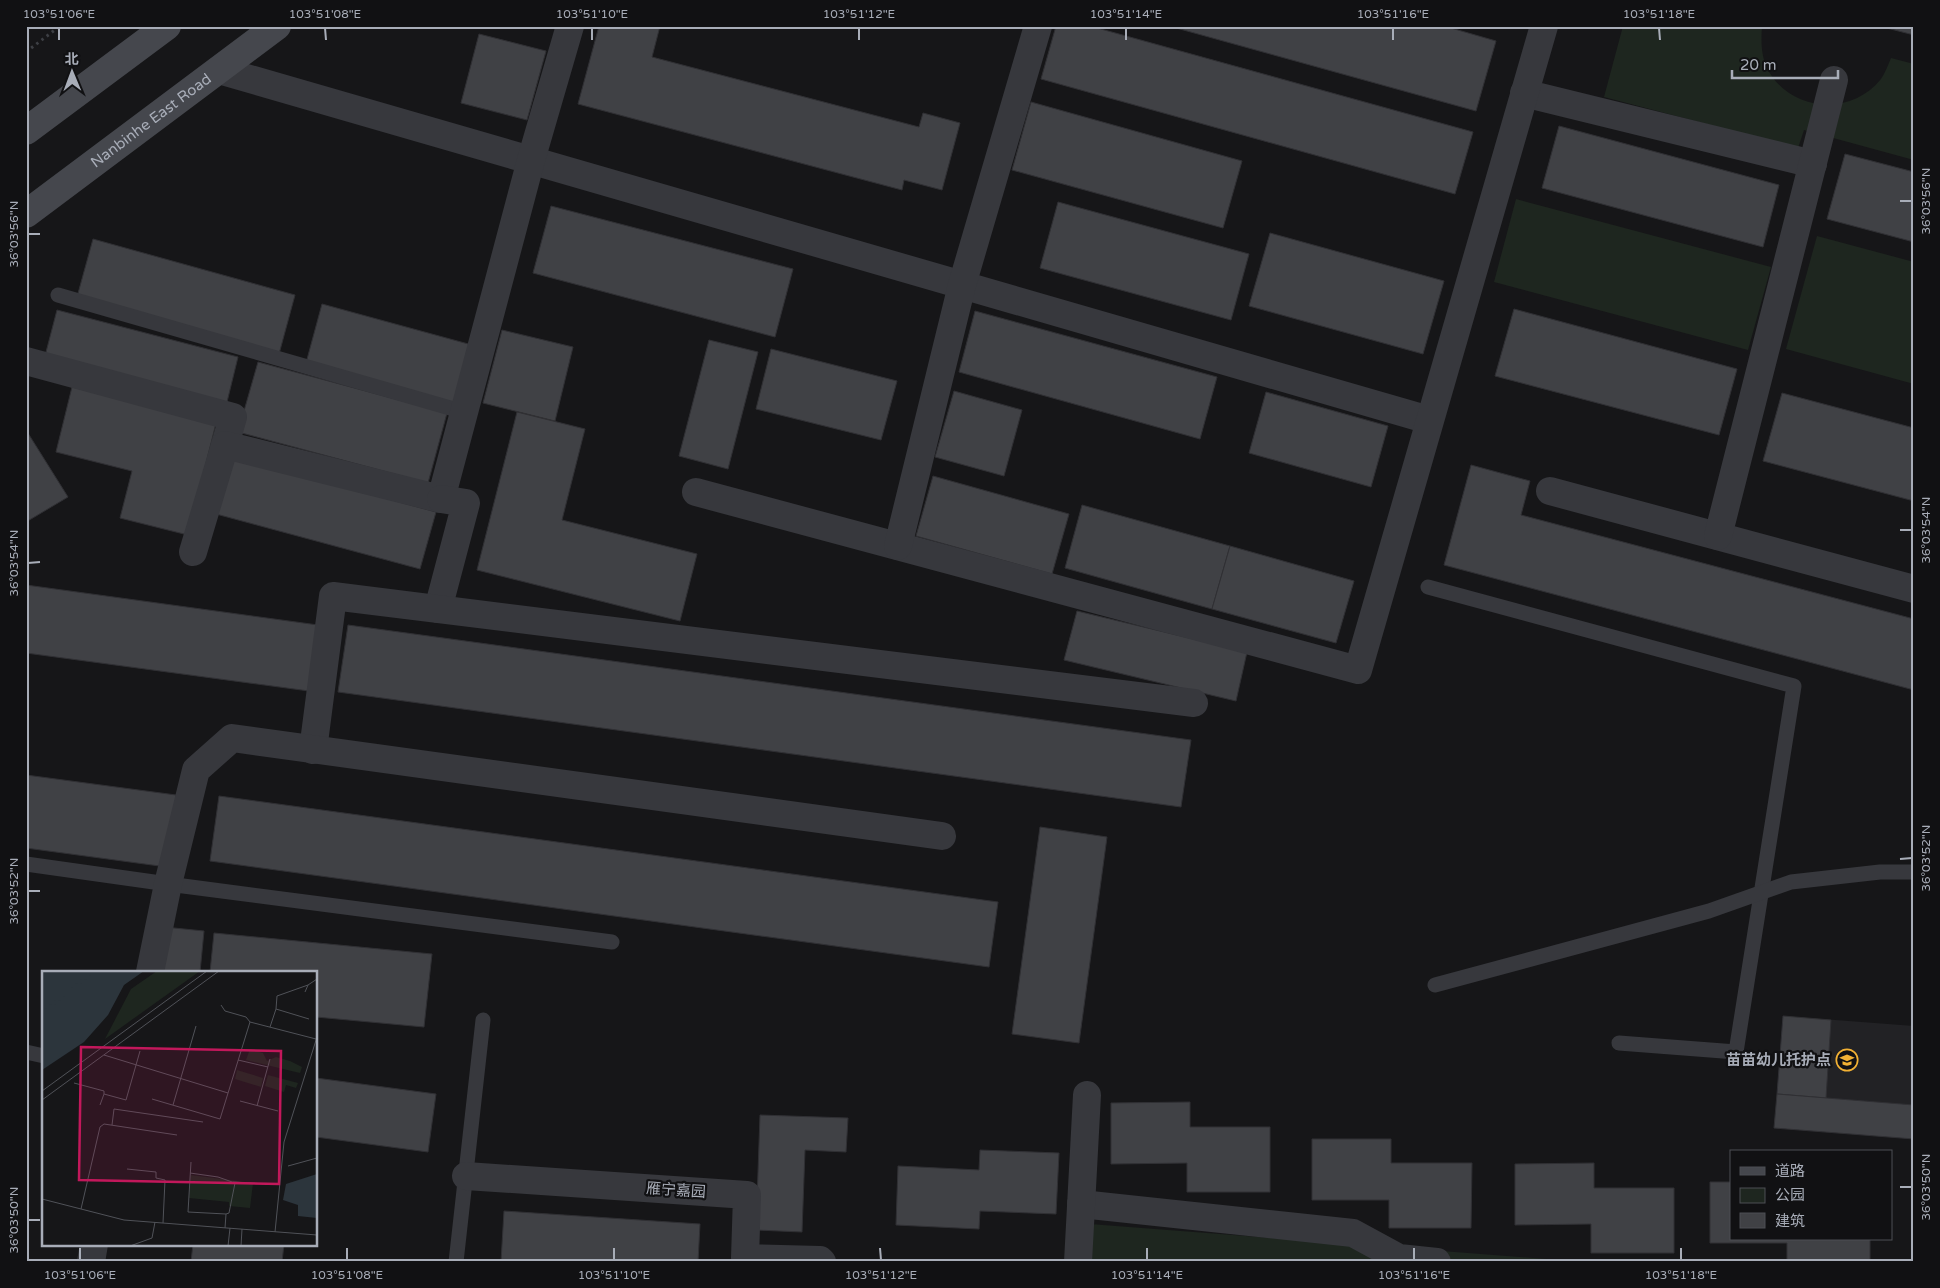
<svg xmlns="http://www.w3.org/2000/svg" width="1940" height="1288" font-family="'Varela Round','Noto Sans SC',sans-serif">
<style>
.built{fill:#222225}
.green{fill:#1e261f}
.building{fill:#404145;stroke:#303034}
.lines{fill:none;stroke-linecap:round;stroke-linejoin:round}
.path{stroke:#3d3f44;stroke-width:3;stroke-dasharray:2.5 4;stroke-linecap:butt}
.service{stroke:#37383d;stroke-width:15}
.minor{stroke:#37383d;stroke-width:28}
.secondary{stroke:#45474d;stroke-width:28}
.ticks{fill:none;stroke:#a8adb8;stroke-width:2}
.labels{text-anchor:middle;stroke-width:4.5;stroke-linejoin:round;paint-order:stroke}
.street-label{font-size:15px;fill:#a8adb8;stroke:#111113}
.poi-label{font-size:15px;font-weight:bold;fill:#a8adb8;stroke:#111113;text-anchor:end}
.inset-river{fill:none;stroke:#2c353c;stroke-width:2.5}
.inset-road{fill:none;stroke:#505258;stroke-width:1}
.view{fill:#c2185b;fill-opacity:0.15;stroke:#c2185b;stroke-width:2.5}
.inset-edge{fill:none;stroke:#a8adb8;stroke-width:2.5}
.neatline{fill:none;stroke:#a8adb8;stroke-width:2}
.ticks-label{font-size:12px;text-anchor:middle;fill:#a8adb8}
</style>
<rect width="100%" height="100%" fill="#161618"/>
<polygon class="built" points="1783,1016 1914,1026 1914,1105 1777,1094"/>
<g class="green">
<path d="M 1623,26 L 1762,26 C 1761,41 1761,55 1767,68 C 1789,112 1851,117 1881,79 C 1885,73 1888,65 1891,58 L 1914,64 L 1914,160 L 1804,130 L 1798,148 L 1604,97 Z"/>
<polygon points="1516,199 1771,267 1748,350 1494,282"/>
<polygon points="1817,236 1914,262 1914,384 1786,349"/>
<polygon points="1090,1224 1560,1260 1560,1262 1087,1262"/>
</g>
<g class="building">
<polygon points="599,26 660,26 652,57 919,127 923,113 960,123 942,190 904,180 902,190 578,104"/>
<polygon points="1056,26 1090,26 1473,132 1455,194 1041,79"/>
<polygon points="1169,26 1444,26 1496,41 1476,111"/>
<polygon points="1879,26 1914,26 1914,35"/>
<polygon points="479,34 546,51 527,120 461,103"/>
<polygon points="1031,102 1242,161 1223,228 1012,170"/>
<polygon points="1559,126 1779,185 1763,247 1542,188"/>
<polygon points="1845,154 1914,172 1914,242 1827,219"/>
<polygon points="1058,202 1249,254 1231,320 1040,268"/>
<polygon points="551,206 793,269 775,337 533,273"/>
<polygon points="1270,233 1444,281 1423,354 1249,306"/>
<polygon points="93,239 295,295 279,354 77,297"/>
<polygon points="322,304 472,345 456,403 306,363"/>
<polygon points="1514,309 1737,369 1719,435 1495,376"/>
<polygon points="57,310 238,357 227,402 45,356"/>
<polygon points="975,311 1217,377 1200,439 959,372"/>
<polygon points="502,330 573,347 555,421 483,403"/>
<polygon points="709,340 758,352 728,469 679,456"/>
<polygon points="771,349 897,381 881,440 756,409"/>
<polygon points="258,362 447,413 428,483 238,432"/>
<polygon points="72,387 216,423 188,535 120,518 132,471 56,452"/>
<polygon points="954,391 1022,410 1004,476 935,457"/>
<polygon points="1266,392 1388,426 1371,487 1249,453"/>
<polygon points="1782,393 1914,428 1914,501 1763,461"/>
<polygon points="517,412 585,429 562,520 697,554 680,621 477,570"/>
<polygon points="26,430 68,497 26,522"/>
<polygon points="232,457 436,512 420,569 216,514"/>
<polygon points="1471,465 1530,481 1521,515 1914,619 1914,690 1444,565"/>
<polygon points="933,476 1069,514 1052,574 916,536"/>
<polygon points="1082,505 1230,546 1212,609 1065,568"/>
<polygon points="1230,546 1354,581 1336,643 1212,609"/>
<polygon points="26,585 318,625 309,691 26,653"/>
<polygon points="1077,611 1247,652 1236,701 1064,660"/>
<polygon points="348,625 1191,740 1181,807 338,692"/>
<polygon points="26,775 176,795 167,867 26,848"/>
<polygon points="219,796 998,902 989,967 210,861"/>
<polygon points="1040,827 1107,837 1079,1043 1012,1034"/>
<polygon points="164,927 204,931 200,972 159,972"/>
<polygon points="214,933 432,954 424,1027 316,1017 316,972 210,972"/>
<polygon points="1783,1016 1831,1020 1826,1098 1777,1094"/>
<polygon points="316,1078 436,1094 428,1152 316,1137"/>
<polygon points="1777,1094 1914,1105 1914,1139 1774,1128"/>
<polygon points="1190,1102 1190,1127 1270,1127 1270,1192 1187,1192 1187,1163 1111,1164 1111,1103"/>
<polygon points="760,1115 848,1118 846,1152 805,1150 802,1232 756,1230"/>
<polygon points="1312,1139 1391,1139 1391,1163 1472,1163 1471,1228 1389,1228 1389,1200 1312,1200"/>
<polygon points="980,1150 1059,1153 1056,1214 980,1211 979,1229 896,1225 898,1166 979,1170"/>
<polygon points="1594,1163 1594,1188 1674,1188 1674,1253 1591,1253 1591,1224 1515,1225 1515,1164"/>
<polygon points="1710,1182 1731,1182 1731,1239 1870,1239 1870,1262 1787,1262 1787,1243 1710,1243"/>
<polygon points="504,1211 700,1224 698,1262 501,1262"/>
<polygon points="193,1244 284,1244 282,1262 191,1262"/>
</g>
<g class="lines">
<polyline class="path" points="26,52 60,26"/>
<g class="service">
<polyline points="58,295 464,412"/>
<polyline points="1428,587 1794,686 1736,1052 1619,1043"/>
<polyline points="26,864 168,884 612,942"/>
<polyline points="1435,985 1709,911 1791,882 1880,872 1914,872"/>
<polyline points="26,1052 44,1056"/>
<polyline points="456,1262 483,1020"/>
</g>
<g class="minor">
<polyline points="219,70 1429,420"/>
<polyline points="1524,93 1813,164"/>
<polyline points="26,361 233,417 225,445"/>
<polyline points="1550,491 1914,589"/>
<polyline points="696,492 1358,670 1544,26"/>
<polyline points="1718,536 1834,80"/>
<polyline points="898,546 962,285 1038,26"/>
<polyline points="193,552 225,445 441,499 531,160 570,26"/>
<polyline points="438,609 466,503 441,499"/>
<polyline points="313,750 333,596 1194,703"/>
<polyline points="150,972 168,884 196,770 232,738 942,836"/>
<polyline points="466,1176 747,1195 745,1258 820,1260 822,1262"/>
<polyline points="1081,1204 1353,1233 1399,1258 1437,1262"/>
<polyline points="91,1262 94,1244"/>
<polyline points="1078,1262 1087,1095"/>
</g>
<g class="secondary">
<polyline points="26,131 167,26"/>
<path id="s1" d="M 26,214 L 277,26"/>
</g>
</g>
<path class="ticks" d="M 59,28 L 59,40M 325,28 L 326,40M 592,28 L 592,40M 859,28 L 859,40M 1126,28 L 1126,40M 1393,28 L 1393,40M 1659,28 L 1660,40M 1900,201 L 1912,201M 28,234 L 40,234M 1900,530 L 1912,530M 28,563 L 40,562M 1900,859 L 1912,858M 28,891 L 40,891M 1900,1187 L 1912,1187M 28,1220 L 40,1220M 80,1248 L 80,1260M 347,1248 L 347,1260M 614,1248 L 614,1260M 880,1248 L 881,1260M 1147,1248 L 1147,1260M 1414,1248 L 1414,1260M 1681,1248 L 1681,1260"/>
<defs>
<g id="school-ring" transform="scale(1.125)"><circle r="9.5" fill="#111113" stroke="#f2b134" stroke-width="1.5"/><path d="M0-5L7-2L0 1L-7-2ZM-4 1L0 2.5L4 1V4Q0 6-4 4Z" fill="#f2b134"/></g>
</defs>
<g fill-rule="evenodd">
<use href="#school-ring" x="1847" y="1060"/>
</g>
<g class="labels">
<g class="street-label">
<text dy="5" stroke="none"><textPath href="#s1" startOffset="156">Nanbinhe East Road</textPath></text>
<text transform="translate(676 1190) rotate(4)" y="5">雁宁嘉园</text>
</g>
<g class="poi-label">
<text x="1831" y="1065">苗苗幼儿托护点</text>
</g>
</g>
<g transform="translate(42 971)">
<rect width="275" height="275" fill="#161618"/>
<path d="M 115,0 L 158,0 L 63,68 L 89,18 ZM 208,78 L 221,82 L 225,90 L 234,86 L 248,90 L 260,96 L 258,102 L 204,89 ZM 195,99 L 221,107 L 219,116 L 193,108 ZM 226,104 L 256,112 L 254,117 L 244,114 L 242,121 L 223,115 ZM 149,204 L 211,212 L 208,237 L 187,235 L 187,231 L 147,227 Z" fill="#1e261f"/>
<path d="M 0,0 L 102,0 L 82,14 L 66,44 L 42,71 L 0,99 ZM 275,203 L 275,247 L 256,245 L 256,234 L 241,229 L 244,213 Z" fill="#2c353c"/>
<path class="inset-river" d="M 0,42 L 52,0"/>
<path class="inset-road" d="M 263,21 L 266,14 L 275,8M 179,34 L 183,40 L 204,46 L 208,51M 234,38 L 235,25 L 266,14M 228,56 L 234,38 L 267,48M 62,84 L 186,122M 196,89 L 226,96M 32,112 L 62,120 L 62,123M 0,120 L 165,0M 110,128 L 178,148 L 208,51 L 274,68M 0,129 L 177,0M 198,130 L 236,140M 58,134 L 62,123 L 84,129 L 98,80M 131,134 L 154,55M 215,135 L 228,88M 70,154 L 72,138 L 161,151M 149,191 L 146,241 L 184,243 L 183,257M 246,195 L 275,187M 85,198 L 114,201 L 114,207 L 123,209 L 121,252M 148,202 L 176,206 L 193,212 L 187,242 L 184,243M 191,211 L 224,213M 0,228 L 82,249 L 275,264M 39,238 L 58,156 L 62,153 L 135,164M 233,261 L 242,171 L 275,66M 88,275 L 110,267 L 113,251M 186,275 L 188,257M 199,275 L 200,258"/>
<path class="view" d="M 39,76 L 239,80 L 237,213 L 37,209 Z"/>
<rect width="275" height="275" class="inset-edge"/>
</g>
<rect width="1940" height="1288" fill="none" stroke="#111113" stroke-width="55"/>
<rect x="1730" y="1150" width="162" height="90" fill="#111113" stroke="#4d4f55"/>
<rect x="1740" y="1167" width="25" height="8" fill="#45474d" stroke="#4d4f55"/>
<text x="1775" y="1176" font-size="15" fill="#a8adb8">道路</text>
<rect x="1740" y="1188" width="25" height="15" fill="#1e261f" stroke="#4d4f55"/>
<text x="1775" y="1200" font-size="15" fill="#a8adb8">公园</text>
<rect x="1740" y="1213" width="25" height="15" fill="#404145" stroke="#4d4f55"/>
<text x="1775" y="1226" font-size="15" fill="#a8adb8">建筑</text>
<g transform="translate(72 72) rotate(359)" stroke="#111113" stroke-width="4" paint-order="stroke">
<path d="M0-4L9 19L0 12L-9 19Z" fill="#a8adb8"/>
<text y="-8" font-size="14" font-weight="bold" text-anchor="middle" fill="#a8adb8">北</text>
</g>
<path d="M1732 70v8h106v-8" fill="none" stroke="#a8adb8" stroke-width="2.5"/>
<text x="1740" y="70" font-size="15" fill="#a8adb8" stroke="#111113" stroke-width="4" paint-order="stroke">20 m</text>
<rect x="28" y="28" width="1884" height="1232" class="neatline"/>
<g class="ticks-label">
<text x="59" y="18">103°51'06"E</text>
<text x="325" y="18">103°51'08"E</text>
<text x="592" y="18">103°51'10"E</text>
<text x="859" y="18">103°51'12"E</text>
<text x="1126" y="18">103°51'14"E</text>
<text x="1393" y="18">103°51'16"E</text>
<text x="1659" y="18">103°51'18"E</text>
<text transform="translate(1926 201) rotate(-90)" y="4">36°03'56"N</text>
<text transform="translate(14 234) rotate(-90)" y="4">36°03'56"N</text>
<text transform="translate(1926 530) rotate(-90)" y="4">36°03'54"N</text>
<text transform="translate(14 563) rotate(-90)" y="4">36°03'54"N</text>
<text transform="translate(1926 858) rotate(-90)" y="4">36°03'52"N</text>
<text transform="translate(14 891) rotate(-90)" y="4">36°03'52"N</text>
<text transform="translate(1926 1187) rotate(-90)" y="4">36°03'50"N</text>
<text transform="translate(14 1220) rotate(-90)" y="4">36°03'50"N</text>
<text x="80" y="1279">103°51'06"E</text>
<text x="347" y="1279">103°51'08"E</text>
<text x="614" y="1279">103°51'10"E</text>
<text x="881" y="1279">103°51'12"E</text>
<text x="1147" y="1279">103°51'14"E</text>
<text x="1414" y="1279">103°51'16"E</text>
<text x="1681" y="1279">103°51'18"E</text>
</g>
</svg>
